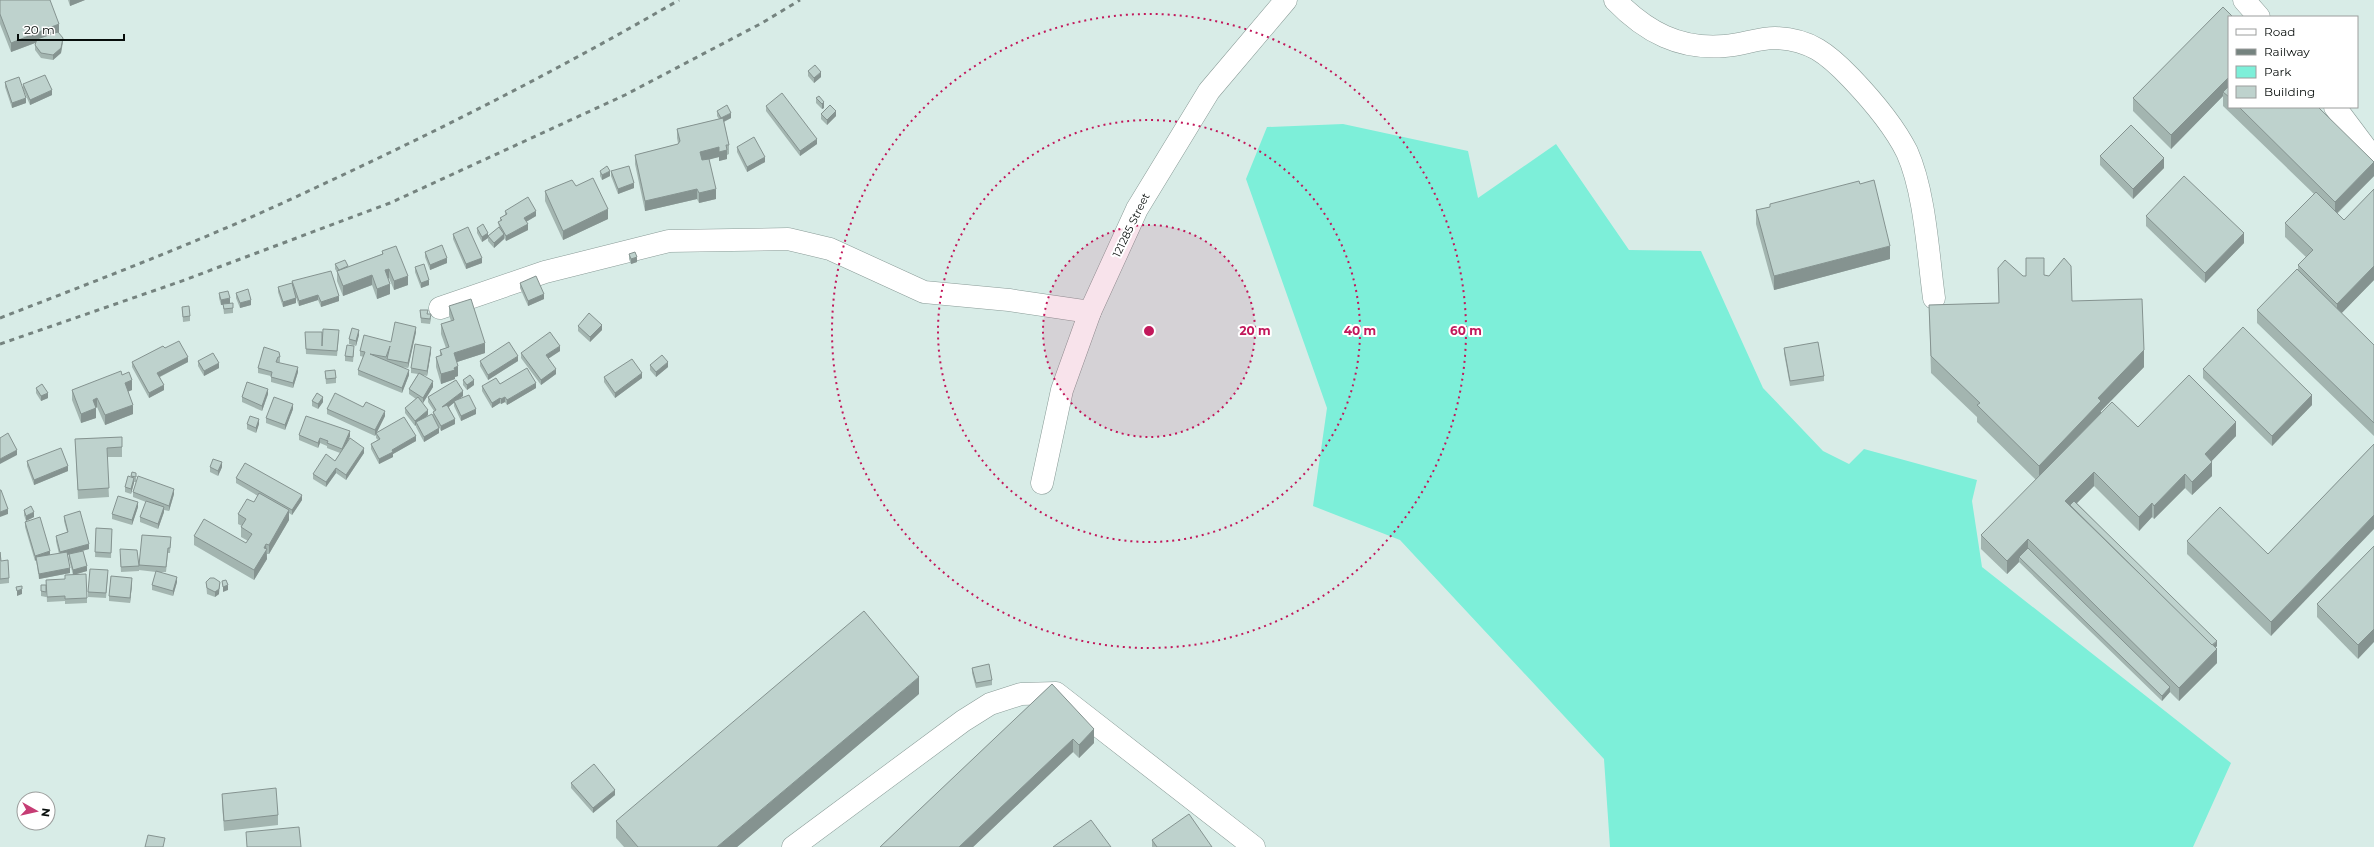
<svg xmlns="http://www.w3.org/2000/svg" width="2374" height="847" font-family="Montserrat,sans-serif">
<style>
.green{fill:#7defd9}
.lines{fill:none;stroke-linecap:round;stroke-linejoin:round}
.minor-casing{stroke:#899b97;stroke-width:23}
.minor{stroke:#fff;stroke-width:22}
.rail{stroke:#75837f;stroke-width:3;stroke-dasharray:5 5;stroke-linecap:butt}
.wall{fill:#a3b5b0}
.shaded-wall{fill:#859390}
.building{fill:#bed2cd;stroke:#859390}
.ring{fill:none;stroke:#c2185b;stroke-width:2;stroke-dasharray:2 4}
.labels{text-anchor:middle;stroke-width:4;stroke-linejoin:round;paint-order:stroke}
.street-label{font-size:11px;fill:#070d0b;stroke:#fff}
.centre{fill:#c2185b;stroke:#fff;stroke-width:2}
.ring-label{font-size:12px;text-anchor:middle;font-weight:bold;fill:#c2185b;stroke:#fff;stroke-width:4;stroke-linejoin:round;paint-order:stroke}
</style>
<rect width="100%" height="100%" fill="#d8ece7"/>
<polygon class="green" points="1343,124 1468,151 1478,198 1556,144 1629,250 1701,251 1763,388 1823,451 1849,464 1864,449 1977,480 1972,501 1982,567 2231,763 2193,847 1610,847 1604,759 1400,540 1313,506 1327,408 1246,179 1267,127"/>
<g class="lines">
<g class="minor-casing">
<g id="minor">
<path d="M 1615,0 C 1646,32 1680,50 1725,46 C 1742,45 1758,38 1775,38 C 1810,39 1828,54 1851,78 C 1872,100 1893,124 1907,152 C 1925,192 1928,254 1934,298"/>
<polyline points="2244,0 2259,17"/>
<polyline points="2335,107 2374,159"/>
<polyline points="440,308 545,272 669,241 788,239 830,249 924,292 1009,300 1090,312"/>
<polyline points="1042,483 1062,390 1090,312 1137,209 1209,91 1286,0"/>
<polyline points="793,847 963,721 990,704 1021,694 1056,693 1254,847"/>
</g>
</g>
<use href="#minor" class="minor"/>
<g class="rail">
<path d="M 0,318 C 106,277 214,236 317,187 C 440,130 562,68 679,0"/>
<polyline points="0,344 179,282 390,203 625,95 762,23 800,0"/>
</g>
</g>
<g class="wall">
<polygon points="0,0 59,34 63,43 61,53 53,60 41,58 35,50 35,43 11,52 0,24"/>
<polygon points="68,0 85,0 70,6"/>
<polygon points="2229,17 2229,107 2318,107 2374,176 2337,214 2344,220 2374,189 2374,280 2341,313 2374,345 2374,436 2257,323 2257,310 2298,271 2298,265 2306,257 2285,237 2285,223 2314,194 2223,106 2223,96 2171,149 2133,111 2133,98"/>
<polygon points="808,71 821,77 814,83 808,76"/>
<polygon points="5,82 26,103 12,108 5,87"/>
<polygon points="23,84 52,95 30,105 23,89"/>
<polygon points="819,96 824,108 822,109 816,103 816,98"/>
<polygon points="766,106 817,144 800,156 766,111"/>
<polygon points="717,111 731,118 724,122 729,145 729,154 727,155 727,159 719,161 719,157 709,159 716,199 699,203 697,199 645,211 635,164 635,155 678,144 678,143 677,138 677,129 719,119 717,116"/>
<polygon points="821,114 836,116 827,125 821,119"/>
<polygon points="737,147 765,162 747,172 737,152"/>
<polygon points="2100,156 2164,168 2133,199 2100,165"/>
<polygon points="600,171 610,176 602,180 600,176"/>
<polygon points="611,171 634,188 618,194 611,176"/>
<polygon points="576,186 608,219 563,240 545,201 545,191"/>
<polygon points="1770,207 1890,259 1774,290 1756,224 1756,210"/>
<polygon points="505,211 536,216 526,222 528,230 506,241 504,238 504,239 494,248 488,241 488,236 499,227 498,222 500,221 500,218 505,215"/>
<polygon points="2146,216 2244,243 2205,283 2146,226"/>
<polygon points="477,228 488,238 482,242 477,233"/>
<polygon points="453,234 482,263 466,269 453,239"/>
<polygon points="382,251 408,285 394,290 389,278 388,279 390,294 377,299 372,285 343,296 337,281 337,272 335,269 335,264 348,267 382,254"/>
<polygon points="425,252 447,263 430,270 425,257"/>
<polygon points="629,254 637,262 631,264 629,259"/>
<polygon points="415,267 429,285 421,288 415,272"/>
<polygon points="1998,268 2023,276 2044,275 2144,367 2101,411 2101,413 2138,427 2236,436 2211,461 2212,476 2192,495 2185,488 2154,519 2152,517 2139,531 2094,486 2077,503 2217,646 2215,648 2217,663 2179,701 2170,692 2162,701 2019,562 2007,574 1981,549 1981,535 2036,480 1977,422 1977,417 1931,373 1929,305 1999,303"/>
<polygon points="292,281 339,301 321,307 318,300 299,306 294,292 296,303 283,307 278,292 278,287 292,285"/>
<polygon points="520,283 544,299 528,306 520,288"/>
<polygon points="219,293 230,303 233,308 233,313 224,314 223,305 221,305 219,298"/>
<polygon points="236,293 251,305 240,308 236,298"/>
<polygon points="449,306 485,353 457,362 458,376 455,377 455,379 441,384 436,367 436,357 440,356 440,350 446,348 441,334 441,324 451,321 449,315"/>
<polygon points="182,307 190,316 190,321 183,322"/>
<polygon points="420,310 428,314 431,319 430,324 421,323"/>
<polygon points="578,326 602,330 590,342 578,331"/>
<polygon points="305,332 322,346 339,335 337,356 306,354"/>
<polygon points="416,332 408,368 400,367 409,375 402,393 358,375 358,370 364,357 360,356 360,351 391,342"/>
<polygon points="359,335 356,346 349,344 349,339"/>
<polygon points="264,347 280,357 280,362 278,362 298,372 293,388 271,382 271,376 258,373 258,368"/>
<polygon points="165,348 188,362 160,377 164,390 149,398 132,367 132,362"/>
<polygon points="1784,348 1824,376 1824,381 1790,386 1784,353"/>
<polygon points="354,351 353,362 345,361 345,356"/>
<polygon points="560,351 548,359 556,374 541,385 521,358 521,353"/>
<polygon points="431,352 427,376 423,375 433,387 423,403 421,402 428,415 424,418 439,433 424,442 416,427 416,425 415,426 405,413 405,408 416,399 409,394 409,389 418,374 411,373 411,368"/>
<polygon points="198,361 219,368 204,376 198,366"/>
<polygon points="480,361 518,361 488,380 480,366"/>
<polygon points="650,365 668,367 656,377 650,370"/>
<polygon points="2203,369 2312,405 2272,446 2203,378"/>
<polygon points="325,371 336,378 336,383 326,384"/>
<polygon points="122,375 132,390 128,391 133,414 105,425 97,407 96,408 96,418 81,423 72,400 72,390"/>
<polygon points="604,377 642,378 615,398 604,382"/>
<polygon points="463,380 474,385 467,390 463,385"/>
<polygon points="500,384 536,388 507,405 505,402 501,404 500,403 492,408 482,391 482,386"/>
<polygon points="36,388 48,398 41,401 36,393"/>
<polygon points="268,394 262,411 242,402 242,397"/>
<polygon points="463,396 457,400 476,414 461,421 454,406 454,402 449,407 455,424 441,431 433,417 433,412 434,411 428,402 428,397"/>
<polygon points="312,401 323,402 318,409 312,406"/>
<polygon points="363,407 385,416 377,432 416,441 393,454 393,457 379,464 371,449 371,444 378,440 376,438 376,434 375,436 327,414 327,409"/>
<polygon points="293,409 285,430 266,423 266,418"/>
<polygon points="247,424 259,424 256,433 247,429"/>
<polygon points="299,435 350,436 347,443 364,453 346,480 336,473 326,487 313,479 313,474 335,461 340,453 327,448 327,446 320,443 318,448 299,440"/>
<polygon points="122,437 122,457 107,457 109,497 78,499 75,439"/>
<polygon points="2374,444 2271,636 2187,554 2187,541 2268,554"/>
<polygon points="27,461 68,471 34,485 27,466"/>
<polygon points="210,467 222,467 218,476 210,472"/>
<polygon points="132,472 136,478 136,482 134,482 131,494 125,492 125,487 131,477"/>
<polygon points="236,478 302,500 292,515 289,513 289,520 269,554 267,554 267,559 254,580 194,545 194,536 246,543 248,541 241,537 241,527 242,526 238,524 238,514 254,502 258,496 236,483"/>
<polygon points="133,492 174,494 169,511 164,510 164,512 158,529 140,522 140,517 146,502 133,497"/>
<polygon points="138,507 132,525 112,519 112,514"/>
<polygon points="24,510 34,517 26,521 50,555 59,554 56,541 56,536 67,532 64,521 64,516 89,549 75,553 87,571 73,575 69,559 69,554 68,555 70,573 39,579 36,560 35,561 25,527 25,522 26,521 24,515"/>
<polygon points="96,528 112,529 111,558 95,557"/>
<polygon points="171,542 170,553 168,553 166,572 158,572 177,582 173,596 152,590 152,585 156,572 139,570 139,565"/>
<polygon points="2374,546 2358,659 2317,617 2317,604"/>
<polygon points="0,552 1,561 9,578 9,583 0,584"/>
<polygon points="120,554 139,566 139,571 121,572"/>
<polygon points="108,575 106,598 88,597 88,592"/>
<polygon points="46,580 87,598 87,603 65,604 65,601 47,602"/>
<polygon points="206,582 219,594 215,597 207,594"/>
<polygon points="132,584 130,603 109,601 109,596"/>
<polygon points="41,585 46,585 46,597 41,596"/>
<polygon points="972,668 992,680 992,685 976,688 972,673"/>
<polygon points="1052,684 1094,743 1079,758 1073,752 973,847 880,847"/>
<polygon points="919,694 737,847 624,847 616,838 616,821"/>
<polygon points="571,783 615,795 593,813 571,788"/>
<polygon points="222,794 278,815 278,825 224,831 222,803"/>
<polygon points="1152,840 1212,847 1152,847"/>
</g>
<g class="shaded-wall">
<polygon points="70,0 85,0 70,6"/>
<polygon points="59,24 59,34 11,52 11,43"/>
<polygon points="63,38 61,53 53,60 53,55"/>
<polygon points="821,72 821,77 814,83 814,78"/>
<polygon points="2229,77 2229,90 2223,92 2223,96 2171,149 2171,135"/>
<polygon points="52,90 52,95 30,105 30,100"/>
<polygon points="26,98 26,103 12,108 12,103"/>
<polygon points="824,102 824,108 822,109 822,104"/>
<polygon points="836,111 836,116 827,125 827,120"/>
<polygon points="731,113 731,118 721,123 721,118"/>
<polygon points="817,139 817,144 800,156 800,151"/>
<polygon points="719,147 719,157 700,162 700,152"/>
<polygon points="727,150 727,159 719,161 719,152"/>
<polygon points="765,157 765,162 747,172 747,167"/>
<polygon points="2164,158 2164,168 2133,199 2133,189"/>
<polygon points="2374,162 2374,176 2335,215 2335,202"/>
<polygon points="610,171 610,176 602,180 602,175"/>
<polygon points="634,183 634,188 618,194 618,189"/>
<polygon points="697,189 697,199 645,211 645,201"/>
<polygon points="716,189 716,199 699,203 699,193"/>
<polygon points="608,209 608,219 563,240 563,231"/>
<polygon points="536,211 536,216 524,223 524,218"/>
<polygon points="528,224 528,230 506,241 506,236"/>
<polygon points="488,233 488,238 482,242 482,237"/>
<polygon points="2244,233 2244,243 2205,283 2205,273"/>
<polygon points="504,234 504,239 494,248 494,243"/>
<polygon points="1890,246 1890,259 1774,290 1774,276"/>
<polygon points="637,257 637,262 631,264 631,259"/>
<polygon points="447,258 447,263 430,270 430,265"/>
<polygon points="482,258 482,263 466,269 466,264"/>
<polygon points="2374,266 2374,280 2337,318 2337,304"/>
<polygon points="389,269 389,278 385,280 385,270"/>
<polygon points="372,275 372,285 343,296 343,286"/>
<polygon points="408,276 408,285 394,290 394,281"/>
<polygon points="429,280 429,285 421,288 421,283"/>
<polygon points="390,284 390,294 377,299 377,289"/>
<polygon points="544,294 544,299 528,306 528,301"/>
<polygon points="318,295 318,300 299,306 299,301"/>
<polygon points="339,296 339,301 321,307 321,302"/>
<polygon points="230,298 230,303 221,305 221,300"/>
<polygon points="296,298 296,303 283,307 283,302"/>
<polygon points="251,300 251,305 240,308 240,303"/>
<polygon points="602,325 602,330 590,342 590,337"/>
<polygon points="416,327 416,332 408,368 408,363"/>
<polygon points="359,330 359,335 356,346 356,341"/>
<polygon points="485,343 485,353 454,363 454,353"/>
<polygon points="560,346 560,351 546,360 546,355"/>
<polygon points="431,347 431,352 427,376 427,371"/>
<polygon points="2144,350 2144,367 2101,411 2101,418 2039,483 2039,466 2098,398"/>
<polygon points="518,356 518,361 488,380 488,375"/>
<polygon points="188,357 188,362 157,378 157,373"/>
<polygon points="668,362 668,367 656,377 656,372"/>
<polygon points="219,363 219,368 204,376 204,371"/>
<polygon points="458,366 458,376 455,377 455,379 441,384 441,374 454,368"/>
<polygon points="298,367 298,372 293,388 293,383"/>
<polygon points="556,369 556,374 541,385 541,380"/>
<polygon points="409,370 409,375 402,393 402,388"/>
<polygon points="642,373 642,378 615,398 615,393"/>
<polygon points="132,380 132,390 125,393 125,383"/>
<polygon points="474,380 474,385 467,390 467,385"/>
<polygon points="433,381 433,387 423,403 423,398"/>
<polygon points="536,383 536,388 507,405 507,400"/>
<polygon points="164,385 164,390 149,398 149,393"/>
<polygon points="268,389 268,394 262,411 262,406"/>
<polygon points="463,391 463,396 442,412 442,407"/>
<polygon points="48,393 48,398 41,401 41,396"/>
<polygon points="2312,395 2312,405 2272,446 2272,436"/>
<polygon points="323,397 323,402 318,409 318,404"/>
<polygon points="505,397 505,402 501,404 501,399"/>
<polygon points="97,398 97,407 93,409 93,400"/>
<polygon points="500,398 500,403 492,408 492,403"/>
<polygon points="293,404 293,409 285,430 285,425"/>
<polygon points="133,405 133,414 105,425 105,415"/>
<polygon points="96,408 96,418 81,423 81,414"/>
<polygon points="476,409 476,414 461,421 461,416"/>
<polygon points="428,410 428,415 418,424 416,422 416,425 415,426 415,421"/>
<polygon points="385,411 385,416 375,436 375,430"/>
<polygon points="259,419 259,424 256,433 256,428"/>
<polygon points="455,419 455,424 441,431 441,426"/>
<polygon points="2236,422 2236,436 2205,468 2205,454"/>
<polygon points="439,428 439,433 424,442 424,437"/>
<polygon points="350,431 350,436 342,454 342,449"/>
<polygon points="416,436 416,441 393,454 393,457 379,464 379,459 392,450"/>
<polygon points="320,438 320,443 318,448 318,443"/>
<polygon points="364,448 364,453 346,480 346,475"/>
<polygon points="17,450 17,455 0,464 0,459"/>
<polygon points="222,462 222,467 218,476 218,471"/>
<polygon points="2212,462 2212,476 2192,495 2192,482"/>
<polygon points="68,466 68,471 34,485 34,480"/>
<polygon points="336,468 336,473 326,487 326,482"/>
<polygon points="2094,472 2094,486 2068,512 2065,501"/>
<polygon points="2185,474 2185,488 2154,519 2154,506"/>
<polygon points="134,478 134,483 131,494 131,489"/>
<polygon points="174,489 174,494 169,511 169,506"/>
<polygon points="302,495 302,500 292,515 292,510"/>
<polygon points="138,502 138,507 132,525 132,520"/>
<polygon points="2152,503 2152,517 2139,531 2139,517"/>
<polygon points="164,507 164,512 158,529 158,524"/>
<polygon points="8,509 8,514 0,517 0,512"/>
<polygon points="289,510 289,520 269,554 269,545"/>
<polygon points="34,512 34,517 26,521 26,516"/>
<polygon points="2374,515 2374,529 2271,636 2271,622"/>
<polygon points="2028,539 2028,553 2019,557 2019,562 2007,574 2007,561"/>
<polygon points="89,544 89,549 60,557 60,552"/>
<polygon points="266,544 267,559 254,580 254,570 264,548"/>
<polygon points="50,551 50,556 36,557 36,560 35,561 35,556"/>
<polygon points="87,566 87,571 73,575 73,570"/>
<polygon points="70,568 70,573 39,579 39,574"/>
<polygon points="177,577 177,582 173,596 173,591"/>
<polygon points="132,578 132,584 130,603 130,598"/>
<polygon points="220,582 219,594 215,597 215,592"/>
<polygon points="228,585 228,590 223,592 223,587"/>
<polygon points="22,589 22,594 17,596 17,591"/>
<polygon points="2374,629 2374,642 2358,659 2358,645"/>
<polygon points="2217,641 2217,646 2208,655 2208,650"/>
<polygon points="2217,649 2217,663 2179,701 2179,688"/>
<polygon points="919,677 919,694 737,847 717,847"/>
<polygon points="2170,687 2170,692 2162,701 2162,696"/>
<polygon points="1094,729 1094,743 1079,758 1079,745"/>
<polygon points="1073,739 1073,752 973,847 959,847"/>
<polygon points="615,790 615,795 593,813 593,808"/>
</g>
<g class="building">
<polygon points="0,0 50,0 59,24 11,43 0,14"/>
<polygon points="2223,7 2233,17 2229,17 2229,77 2171,135 2133,98"/>
<polygon points="58,32 63,38 61,48 53,55 41,53 35,45 37,39"/>
<polygon points="815,65 821,72 814,78 808,71"/>
<polygon points="45,75 52,90 30,100 23,84"/>
<polygon points="19,77 26,98 12,103 5,82"/>
<polygon points="2229,86 2229,97 2223,92"/>
<polygon points="782,93 817,139 800,151 766,106"/>
<polygon points="819,96 824,102 822,104 816,98"/>
<polygon points="727,105 731,113 721,118 717,111"/>
<polygon points="830,105 836,111 827,120 821,114"/>
<polygon points="2239,107 2318,107 2374,162 2335,202"/>
<polygon points="723,118 729,145 726,145 727,150 719,152 719,147 700,152 702,160 709,159 716,189 699,193 697,189 645,201 635,155 678,144 680,141 677,129"/>
<polygon points="2131,125 2164,158 2133,189 2100,156"/>
<polygon points="754,137 765,157 747,167 737,147"/>
<polygon points="607,166 610,171 602,175 600,171"/>
<polygon points="629,166 634,183 618,189 611,171"/>
<polygon points="2184,176 2244,233 2205,273 2146,216"/>
<polygon points="593,178 608,209 563,231 545,191 572,180 576,186"/>
<polygon points="1874,180 1890,246 1774,276 1756,210 1770,207 1770,204 1859,181 1860,184"/>
<polygon points="2374,189 2374,266 2337,304 2298,265 2313,250 2285,223 2316,192 2344,220"/>
<polygon points="528,197 536,211 524,218 528,224 506,236 498,222 502,220 500,218 507,214 505,211"/>
<polygon points="483,224 488,233 482,237 477,228"/>
<polygon points="468,227 482,258 466,264 453,234"/>
<polygon points="499,227 504,234 494,243 488,236"/>
<polygon points="442,245 447,258 430,265 425,252"/>
<polygon points="396,246 408,276 394,281 389,269 385,270 390,284 377,289 372,275 343,286 337,271 383,254 382,251"/>
<polygon points="635,252 637,257 631,259 629,254"/>
<polygon points="2026,258 2044,258 2044,275 2049,276 2064,258 2071,266 2072,301 2142,299 2144,350 2098,398 2101,401 2039,466 1977,405 1980,403 1931,356 1929,305 1999,303 1998,268 2005,260 2023,276 2026,276"/>
<polygon points="345,260 348,266 339,270 335,264"/>
<polygon points="424,264 429,280 421,283 415,267"/>
<polygon points="2297,269 2374,345 2374,423 2257,310"/>
<polygon points="331,271 339,296 321,302 318,295 299,301 292,281"/>
<polygon points="536,276 544,294 528,301 520,283"/>
<polygon points="292,283 296,298 283,302 278,287"/>
<polygon points="248,289 251,300 240,303 236,293"/>
<polygon points="228,291 230,298 221,300 219,293"/>
<polygon points="471,299 485,343 454,353 458,366 454,368 455,370 441,374 436,357 442,355 440,350 449,347 441,324 454,320 449,306"/>
<polygon points="233,303 233,308 224,309 223,304"/>
<polygon points="189,306 190,316 183,317 182,307"/>
<polygon points="420,310 428,310 427,314 431,314 430,319 421,318"/>
<polygon points="589,313 602,325 590,337 578,326"/>
<polygon points="395,322 416,327 408,363 387,359 390,346 386,357 370,354 409,370 402,388 358,370 365,352 360,351 364,335 391,342"/>
<polygon points="2243,327 2312,395 2272,436 2203,369"/>
<polygon points="352,328 359,330 356,341 349,339"/>
<polygon points="323,329 339,330 337,351 306,349 305,332 322,332 322,346"/>
<polygon points="550,332 560,346 546,355 556,369 541,380 521,353"/>
<polygon points="179,341 188,357 157,373 164,385 149,393 132,362 163,346 165,348"/>
<polygon points="509,342 518,356 488,375 480,361"/>
<polygon points="1818,342 1824,376 1790,381 1784,348"/>
<polygon points="415,344 431,347 427,371 411,368"/>
<polygon points="347,345 354,346 353,357 345,356"/>
<polygon points="264,347 279,352 280,357 278,357 276,362 298,367 293,383 271,377 272,372 258,368"/>
<polygon points="213,353 219,363 204,371 198,361"/>
<polygon points="662,355 668,362 656,372 650,365"/>
<polygon points="632,359 642,373 615,393 604,377"/>
<polygon points="527,368 536,383 507,400 505,397 501,399 500,398 492,403 482,386 496,378 500,384"/>
<polygon points="335,370 336,378 326,379 325,371"/>
<polygon points="121,371 122,375 129,372 132,380 125,383 133,405 105,415 97,398 93,400 96,408 81,414 72,390"/>
<polygon points="419,373 433,381 423,398 409,389"/>
<polygon points="470,375 474,380 467,385 463,380"/>
<polygon points="2189,375 2236,422 2205,454 2212,462 2192,482 2185,474 2154,506 2152,503 2139,517 2094,472 2065,501 2217,649 2179,688 2028,539 2007,561 1981,535 2112,402 2138,427"/>
<polygon points="456,380 463,391 442,407 447,405 455,419 441,426 433,412 436,410 428,397"/>
<polygon points="247,382 268,389 262,406 242,397"/>
<polygon points="42,384 48,393 41,396 36,388"/>
<polygon points="317,393 323,397 318,404 312,401"/>
<polygon points="335,393 363,407 366,402 385,411 375,430 327,409"/>
<polygon points="469,395 476,409 461,416 454,401"/>
<polygon points="274,397 293,404 285,425 266,418"/>
<polygon points="418,397 428,410 415,421 405,408"/>
<polygon points="432,414 439,428 424,437 416,422"/>
<polygon points="250,416 259,419 256,428 247,424"/>
<polygon points="306,416 350,431 342,449 327,443 328,441 320,438 318,443 299,435"/>
<polygon points="404,417 416,436 392,450 393,452 379,459 371,444 380,439 376,433"/>
<polygon points="8,433 17,450 0,459 0,438"/>
<polygon points="122,437 122,447 107,448 109,488 78,490 75,439"/>
<polygon points="350,438 364,448 346,475 336,468 326,482 313,474 326,454 335,461"/>
<polygon points="2374,444 2374,515 2271,622 2187,541 2220,507 2268,554"/>
<polygon points="61,448 68,466 34,480 27,461"/>
<polygon points="213,459 222,462 218,471 210,467"/>
<polygon points="245,463 302,495 292,510 236,478"/>
<polygon points="132,472 136,473 136,477 131,476"/>
<polygon points="128,476 134,478 131,489 125,487"/>
<polygon points="138,476 174,489 169,506 133,492"/>
<polygon points="0,490 1,490 8,509 0,512"/>
<polygon points="259,493 289,510 269,545 266,544 264,548 267,549 254,570 194,536 204,519 246,543 252,534 241,527 246,519 238,514 247,499 254,502"/>
<polygon points="118,496 138,502 132,520 112,514"/>
<polygon points="146,501 164,507 158,524 140,517"/>
<polygon points="2074,501 2217,641 2212,645 2070,505"/>
<polygon points="31,506 34,512 26,516 24,510"/>
<polygon points="80,511 89,544 60,552 56,536 68,532 64,516"/>
<polygon points="40,517 50,551 35,556 25,522"/>
<polygon points="96,528 112,529 111,553 95,552"/>
<polygon points="142,535 171,537 170,548 168,548 166,567 139,565"/>
<polygon points="2374,546 2374,629 2358,645 2317,604"/>
<polygon points="2028,548 2170,687 2162,696 2019,557"/>
<polygon points="120,549 137,550 139,566 121,567"/>
<polygon points="83,551 87,566 73,570 69,554"/>
<polygon points="0,552 1,561 8,560 9,578 0,579"/>
<polygon points="67,552 70,568 39,574 36,557"/>
<polygon points="90,569 108,570 106,593 88,592"/>
<polygon points="156,571 177,577 173,591 152,585"/>
<polygon points="86,574 87,598 65,599 65,596 47,597 46,580 65,579 65,575"/>
<polygon points="111,576 132,578 130,598 109,596"/>
<polygon points="210,578 214,578 220,582 219,589 215,592 207,588 206,582"/>
<polygon points="226,580 228,585 223,587 222,581"/>
<polygon points="41,585 46,585 46,592 41,591"/>
<polygon points="22,586 22,589 17,591 16,587"/>
<polygon points="864,611 919,677 717,847 638,847 616,821"/>
<polygon points="989,664 992,680 976,683 972,668"/>
<polygon points="1052,684 1094,729 1079,745 1073,739 959,847 880,847"/>
<polygon points="594,764 615,790 593,808 571,783"/>
<polygon points="276,788 278,815 224,821 222,794"/>
<polygon points="1189,814 1212,847 1157,847 1152,840"/>
<polygon points="1091,820 1111,847 1053,847"/>
<polygon points="299,827 301,847 247,847 246,832"/>
<polygon points="148,835 165,838 163,847 145,847"/>
</g>
<circle cx="1149" cy="331" r="106" fill="#c2185b" fill-opacity=".12"/>
<g class="ring">
<circle cx="1149" cy="331" r="106"/>
<circle cx="1149" cy="331" r="211"/>
<circle cx="1149" cy="331" r="317"/>
</g>
<g class="labels">
<g class="street-label">
<text transform="translate(1131 225) rotate(-64)" y="4">121285 Street</text>
</g>
</g>
<circle cx="1149" cy="331" r="6" class="centre"/>
<g class="ring-label">
<text x="1255" y="335">20 m</text>
<text x="1360" y="335">40 m</text>
<text x="1466" y="335">60 m</text>
</g>
<rect x="2228" y="16" width="130" height="92" fill="#ffffff" stroke="#9c9e9d"/>
<rect x="2236" y="29" width="20" height="6" fill="#ffffff" stroke="#9c9e9d"/>
<text x="2264" y="36" font-size="12" fill="#070d0b">Road</text>
<rect x="2236" y="49" width="20" height="6" fill="#75837f" stroke="#9c9e9d"/>
<text x="2264" y="56" font-size="12" fill="#070d0b">Railway</text>
<rect x="2236" y="66" width="20" height="12" fill="#7defd9" stroke="#9c9e9d"/>
<text x="2264" y="76" font-size="12" fill="#070d0b">Park</text>
<rect x="2236" y="86" width="20" height="12" fill="#bed2cd" stroke="#9c9e9d"/>
<text x="2264" y="96" font-size="12" fill="#070d0b">Building</text>
<g transform="translate(36 811) rotate(98)"><circle r="19" fill="#ffffff" stroke="#9c9e9d"/>
<path d="M0-3L7 15L0 10L-7 15Z" fill="#c63c74"/>
<text y="-6" font-size="11" font-weight="bold" text-anchor="middle" fill="#070d0b">N</text>
</g>
<path d="M18 34v6h106v-6" fill="none" stroke="#070d0b" stroke-width="2"/>
<text x="24" y="34" font-size="12" fill="#070d0b" stroke="#ffffff" stroke-width="3" paint-order="stroke">20 m</text>
</svg>
